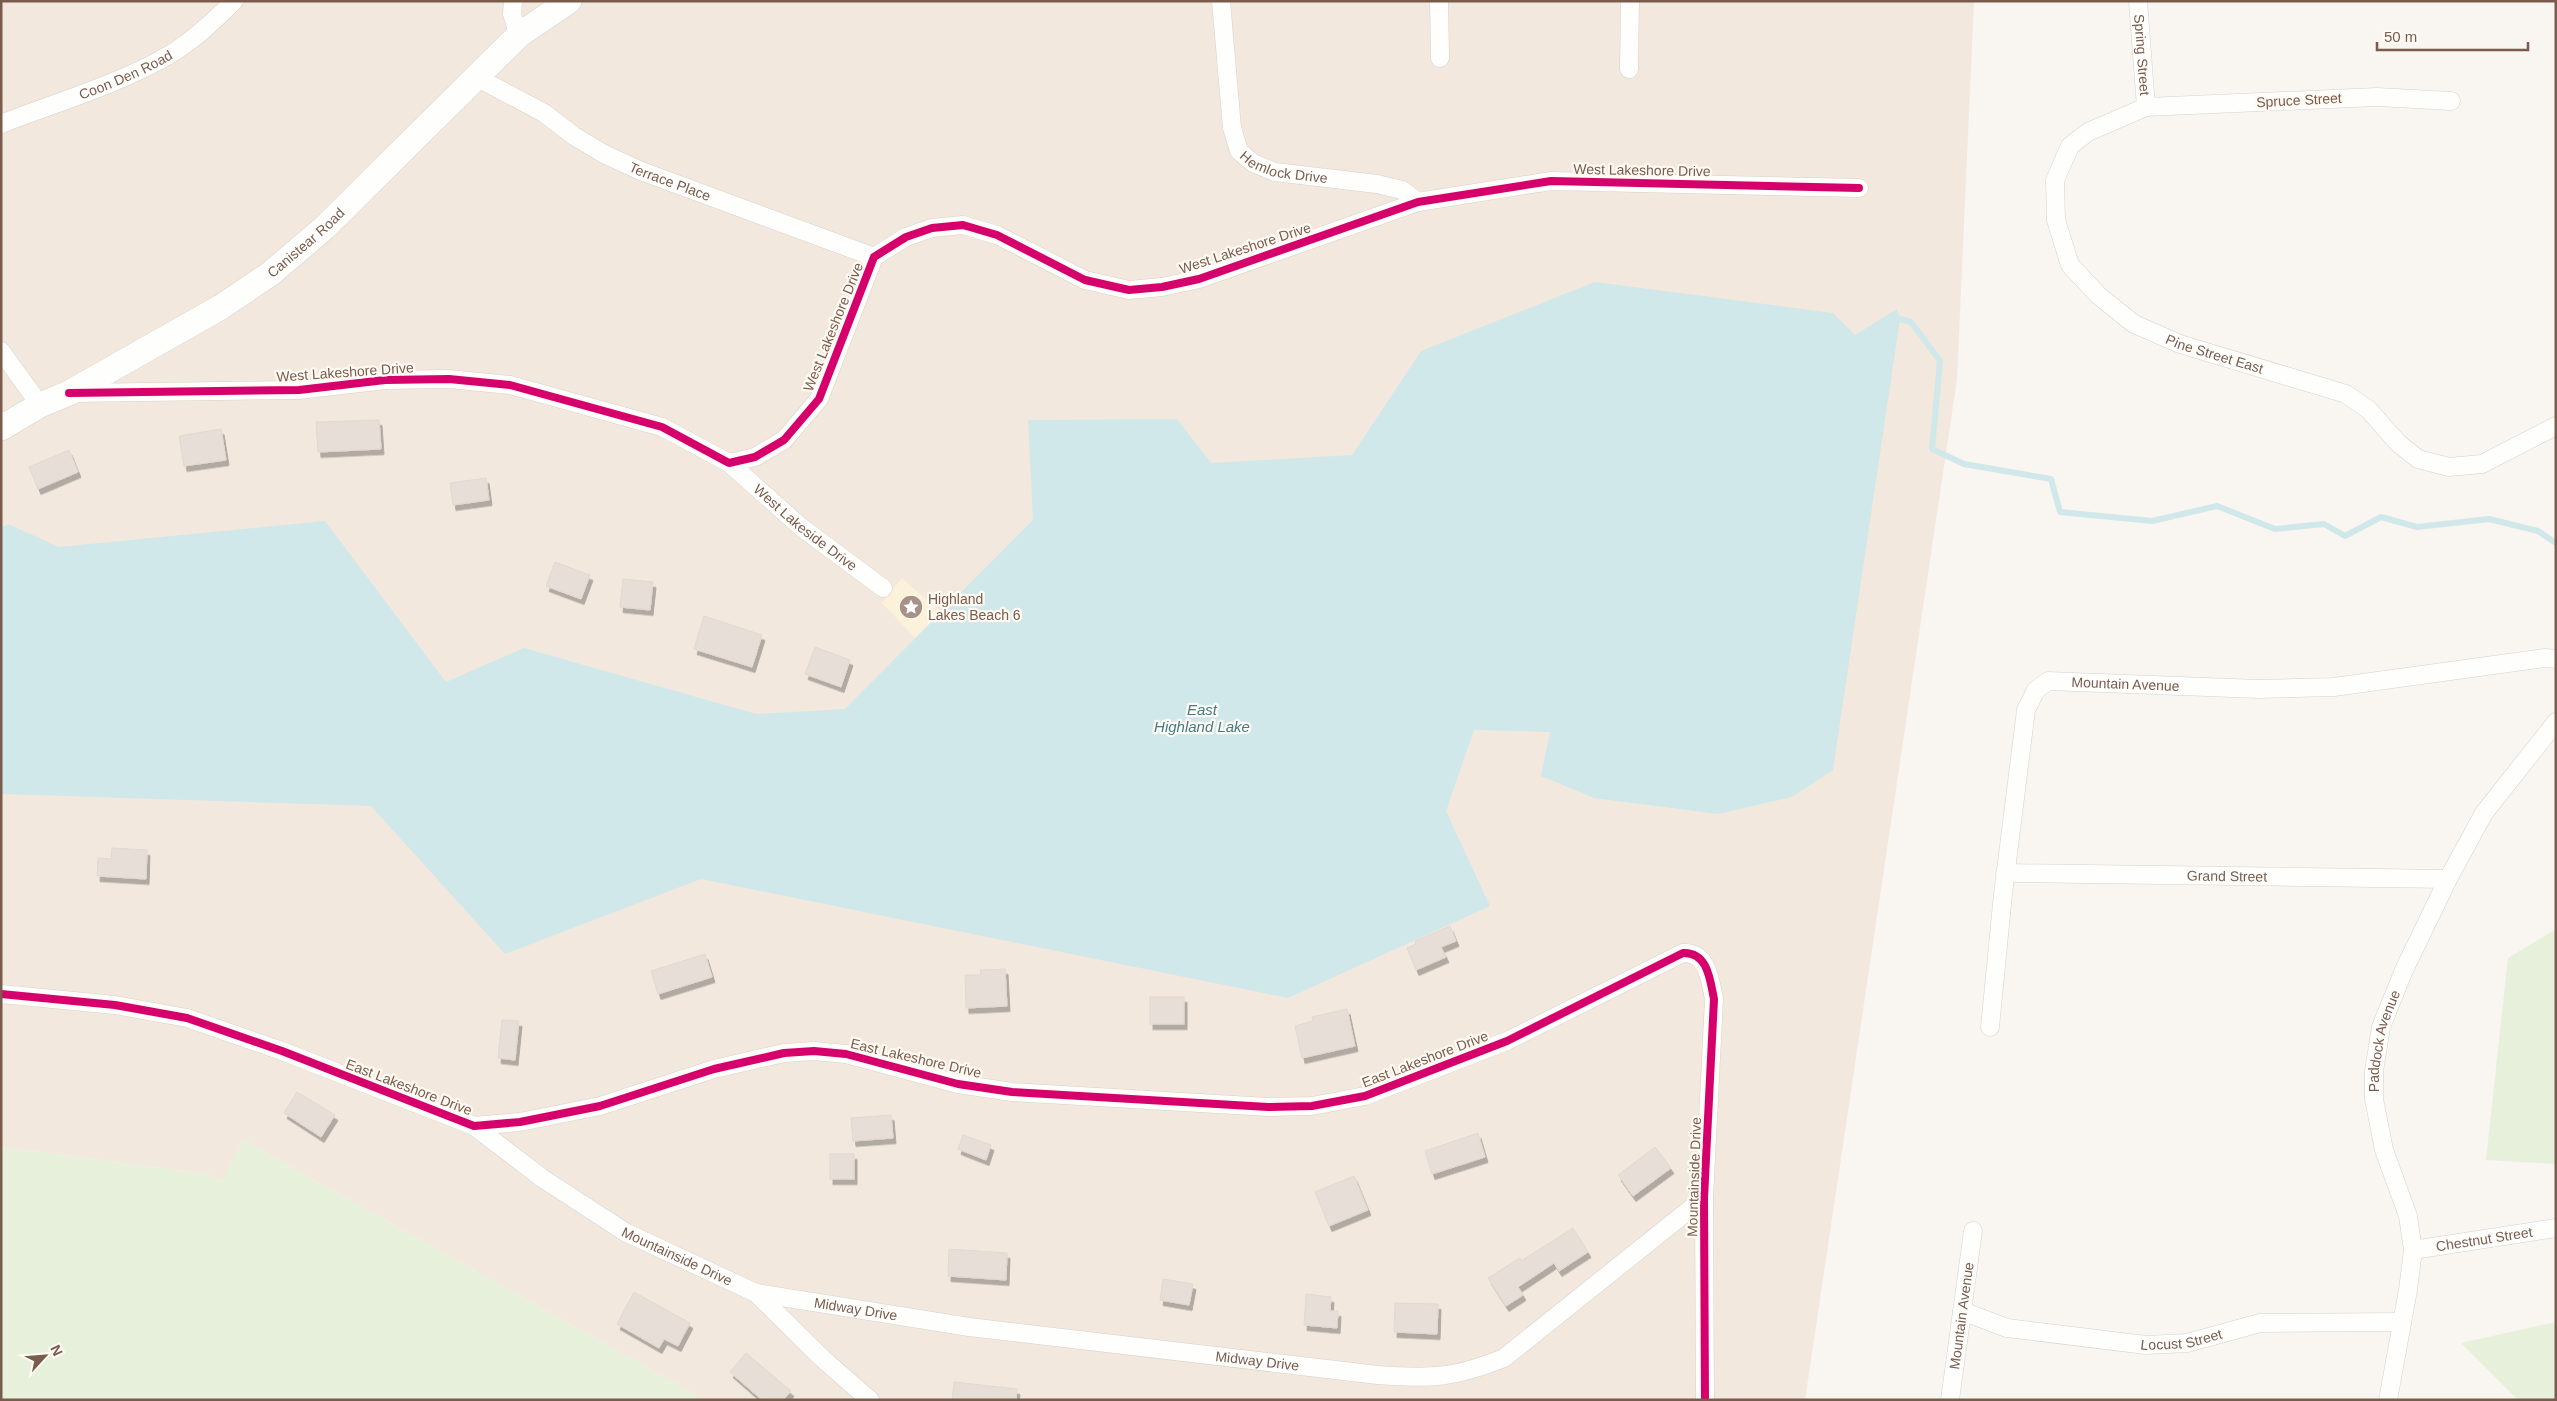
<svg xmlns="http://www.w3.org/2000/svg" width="2557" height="1401" font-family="Arial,sans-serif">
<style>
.residential{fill:#f2e8de}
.green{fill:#e7f0db}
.sand{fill:#fbf2d9}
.water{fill:#d0e8ea}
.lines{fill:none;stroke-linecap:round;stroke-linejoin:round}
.stream{stroke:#d0e8ea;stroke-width:6}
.building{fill:#e6ded7;stroke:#e2d8d2;filter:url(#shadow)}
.street-casing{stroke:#d7d1cb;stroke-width:19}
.secondary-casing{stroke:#d9d2cb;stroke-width:26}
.street{stroke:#fefefd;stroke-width:18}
.secondary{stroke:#fefefd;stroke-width:25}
.cycleway-casing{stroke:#fffaf3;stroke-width:11}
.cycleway{stroke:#d6006c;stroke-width:8}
.labels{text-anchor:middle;stroke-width:4.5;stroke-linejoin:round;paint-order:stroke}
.street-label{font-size:14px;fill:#7a5c4d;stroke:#fffaf3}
.poi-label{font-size:14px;fill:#7a5c4d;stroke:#fffaf3;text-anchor:start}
.water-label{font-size:15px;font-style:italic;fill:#437c86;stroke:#fffaf3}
</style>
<defs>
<filter id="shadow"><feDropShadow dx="3" dy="5.5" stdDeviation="0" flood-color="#0004"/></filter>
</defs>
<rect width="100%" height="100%" fill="#f9f5f0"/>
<polygon class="residential" points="1,1 1974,1 1957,379 1805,1400 700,1400 692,1393 243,1140 222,1181 206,1174 1,1147"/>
<g class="green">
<polygon points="2556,929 2556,1164 2486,1160 2508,958"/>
<polygon points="243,1140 692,1393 700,1400 1,1400 1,1147 206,1174 221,1181"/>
<polygon points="2556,1322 2556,1400 2518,1400 2461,1343"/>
</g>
<polygon class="sand" points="902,578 941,612 915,638 882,603"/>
<polygon class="water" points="1595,282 1833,313 1855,335 1897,309 1900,319 1833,770 1792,797 1718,814 1594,798 1541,776 1550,732 1474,730 1446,811 1490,906 1288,998 701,879 505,954 371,806 1,794 1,528 8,524 59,547 325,521 446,682 524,648 756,714 845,709 1033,520 1028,420 1177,419 1211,463 1352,455 1421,351"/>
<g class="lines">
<polyline class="stream" points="1900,319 1911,322 1940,361 1932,449 1964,464 2051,479 2060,512 2152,521 2217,506 2275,529 2324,524 2345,536 2381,517 2417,527 2489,519 2538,531 2556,543"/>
</g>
<g class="building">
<polygon points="379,420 381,449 318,452 316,422"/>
<polygon points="221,429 226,460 184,466 179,436"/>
<polygon points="69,450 78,472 38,489 29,467"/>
<polygon points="486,478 489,500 453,505 450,483"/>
<polygon points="555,562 590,575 581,599 546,586"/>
<polygon points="623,579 653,582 650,610 620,607"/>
<polygon points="704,616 762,635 752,667 694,649"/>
<polygon points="815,647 850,660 841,687 805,674"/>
<polygon points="112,848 147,850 146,879 97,876 98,858 111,859"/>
<polygon points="1450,926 1456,941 1441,947 1446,957 1416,970 1407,948 1416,944 1415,941"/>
<polygon points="705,954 712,977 658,994 651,971"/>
<polygon points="1005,969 1007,1006 966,1008 965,975 981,975 980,970"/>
<rect x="1150" y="997" width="34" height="27"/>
<polygon points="1347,1009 1355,1046 1302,1058 1295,1026 1313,1021 1312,1017"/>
<polygon points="502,1020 519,1021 515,1060 498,1058"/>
<polygon points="297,1092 335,1115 321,1137 284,1113"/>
<polygon points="891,1115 893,1138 853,1141 851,1118"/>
<polygon points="1478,1133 1485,1157 1432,1174 1425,1151"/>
<polygon points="963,1135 991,1145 986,1160 958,1149"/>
<polygon points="1655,1147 1671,1168 1633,1196 1618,1175"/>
<rect x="830" y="1154" width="24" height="25"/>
<polygon points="1354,1176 1368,1210 1329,1226 1315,1192"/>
<polygon points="1573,1228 1588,1252 1559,1271 1554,1263 1518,1287 1523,1295 1506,1306 1488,1278 1520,1258 1521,1261"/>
<polygon points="949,1249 1007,1253 1006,1280 948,1276"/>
<polygon points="1163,1279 1193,1284 1189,1305 1160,1300"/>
<polygon points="634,1292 690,1323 678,1346 664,1339 659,1348 617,1324"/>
<polygon points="1306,1294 1331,1297 1330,1311 1338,1311 1337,1328 1304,1325"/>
<polygon points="1395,1303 1438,1304 1437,1334 1394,1332"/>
<polygon points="746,1353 791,1391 783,1400 762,1400 730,1372"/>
<polygon points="954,1382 1017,1389 1016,1400 952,1400"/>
</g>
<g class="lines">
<g class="street-casing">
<g id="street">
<polyline points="513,1 512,14 519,35"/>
<path id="s1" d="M 1221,1 L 1232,128 L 1239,151 L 1253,163 L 1275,172 L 1377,184 L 1402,190 L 1418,202"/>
<polyline points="1439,1 1440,58"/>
<path id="s2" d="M 2138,1 L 2146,107"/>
<polyline points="1629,69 1630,1"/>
<path id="s3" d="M 478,78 L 544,113 L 574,136 L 604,154 L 641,171 L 874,257"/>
<path id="s4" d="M 2451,101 L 2377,97 L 2146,107 L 2088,132 L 2070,146 L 2055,180 L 2056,220 L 2070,265 L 2098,295 L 2134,324 L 2180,344 L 2346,394 L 2369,410 L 2398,443 L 2418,459 L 2449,467 L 2482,464 L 2556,426"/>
<path id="s5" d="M 1,124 C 57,102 117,85 169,55 C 193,41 214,21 234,1"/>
<polyline points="1,351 40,405"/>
<polyline points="72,393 299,390 385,380 449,379 510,385 662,427 729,463 755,457 784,440 819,399 874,257 906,237 932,228 963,225 997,235 1085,280 1129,290 1162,287 1199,279 1418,202 1551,181 1859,188"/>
<path id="s6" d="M 729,463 L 801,527 L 883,588"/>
<path id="s7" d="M 2005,873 L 2448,879"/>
<path d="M 1,994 L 115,1005 L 187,1018 L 282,1051 L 474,1126 L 520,1122 L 600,1106 L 714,1069 L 784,1053 L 814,1051 L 846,1054 L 958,1084 L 1012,1092 L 1268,1107 L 1312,1106 L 1365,1096 L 1507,1041 L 1683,953 C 1708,952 1710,980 1714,999 L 1704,1198 L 1705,1400"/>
<path id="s8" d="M 1990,1027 L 2003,894 L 2026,710 L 2036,690 L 2048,681 L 2259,689 L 2334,687 L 2545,658 L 2556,659"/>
<path id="s9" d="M 474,1126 L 542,1178 L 625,1232 L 756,1293 L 823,1359 L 870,1400"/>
<path id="s10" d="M 2413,1250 L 2556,1228"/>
<path id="s11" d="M 756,1293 L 969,1327 L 1378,1375 C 1431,1379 1454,1378 1504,1358 L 1704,1198"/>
<path id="s12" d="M 1962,1311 L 2007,1328 L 2146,1345 L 2187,1343 L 2260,1323 L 2402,1322"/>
<path id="s13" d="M 1950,1400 L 1973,1231"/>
<path id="s14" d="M 2388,1400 L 2408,1290 L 2413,1250 L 2408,1216 L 2384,1150 L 2374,1099 L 2374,1071 L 2381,1027 L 2404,970 L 2448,879 L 2484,813 L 2556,722"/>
</g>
</g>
<g class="secondary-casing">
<g id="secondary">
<path id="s15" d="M 1,428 L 40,405 L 69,393 L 221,307 L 270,274 L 324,228 L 519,35 L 569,1"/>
</g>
</g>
<use href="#street" class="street"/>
<use href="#secondary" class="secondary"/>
<g class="cycleway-casing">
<g id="cycleway">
<polyline points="69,393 299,390 385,380 449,379 510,385 662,427 729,463 755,457 784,440 819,399 874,257 906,237 932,228 963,225 997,235 1085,280 1129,290 1162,287 1199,279 1418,202 1551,181 1859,188"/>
<path d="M 1,994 L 115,1005 L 187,1018 L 282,1051 L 474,1126 L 520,1122 L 600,1106 L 714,1069 L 784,1053 L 814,1051 L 846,1054 L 958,1084 L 1012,1092 L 1268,1107 L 1312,1106 L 1365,1096 L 1507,1041 L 1683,953 C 1708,952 1710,980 1714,999 L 1704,1198 L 1705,1400"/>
</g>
</g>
<use href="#cycleway" class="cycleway"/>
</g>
<defs>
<g id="sight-disc" transform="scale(1.25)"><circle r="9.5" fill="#a69286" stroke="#fffaf3"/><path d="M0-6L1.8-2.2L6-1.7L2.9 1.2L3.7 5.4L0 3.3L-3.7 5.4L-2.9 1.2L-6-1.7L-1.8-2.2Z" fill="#fff"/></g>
</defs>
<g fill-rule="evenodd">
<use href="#sight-disc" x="911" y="607"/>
</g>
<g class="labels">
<g class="street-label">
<text dy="5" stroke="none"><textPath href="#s2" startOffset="54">Spring Street</textPath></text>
<text dy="5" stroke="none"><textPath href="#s5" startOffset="134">Coon Den Road</textPath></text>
<text transform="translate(2299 100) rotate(-3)" y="5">Spruce Street</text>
<text dy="5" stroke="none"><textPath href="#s1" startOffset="201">Hemlock Drive</textPath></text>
<text transform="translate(1642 170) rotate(1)" y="5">West Lakeshore Drive</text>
<text dy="5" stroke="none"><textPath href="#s3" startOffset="219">Terrace Place</textPath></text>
<text dy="5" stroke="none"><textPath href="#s15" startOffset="358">Canistear Road</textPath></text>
<text transform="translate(1245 248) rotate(-18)" y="5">West Lakeshore Drive</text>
<text transform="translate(833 327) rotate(-68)" y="5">West Lakeshore Drive</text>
<text dy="5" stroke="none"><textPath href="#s4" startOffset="689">Pine Street East</textPath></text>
<text transform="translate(345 372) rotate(-4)" y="5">West Lakeshore Drive</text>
<text dy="5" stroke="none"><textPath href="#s6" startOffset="100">West Lakeside Drive</textPath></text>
<text dy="5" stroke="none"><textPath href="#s8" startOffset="434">Mountain Avenue</textPath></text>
<text dy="5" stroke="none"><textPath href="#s7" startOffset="222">Grand Street</textPath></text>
<text dy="5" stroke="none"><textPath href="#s14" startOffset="368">Paddock Avenue</textPath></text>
<text transform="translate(916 1058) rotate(13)" y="5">East Lakeshore Drive</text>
<text transform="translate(1425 1059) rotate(-21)" y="5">East Lakeshore Drive</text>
<text transform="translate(409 1087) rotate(21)" y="5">East Lakeshore Drive</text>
<text transform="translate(1694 1177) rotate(-88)" y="5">Mountainside Drive</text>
<text dy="5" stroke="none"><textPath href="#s10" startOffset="72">Chestnut Street</textPath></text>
<text dy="5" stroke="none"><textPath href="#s9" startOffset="242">Mountainside Drive</textPath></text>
<text dy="5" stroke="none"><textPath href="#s11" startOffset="101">Midway Drive</textPath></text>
<text dy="5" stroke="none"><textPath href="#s13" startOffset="85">Mountain Avenue</textPath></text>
<text dy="5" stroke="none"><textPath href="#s12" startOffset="224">Locust Street</textPath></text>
<text dy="5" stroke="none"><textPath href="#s11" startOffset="506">Midway Drive</textPath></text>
</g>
<g class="poi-label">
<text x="928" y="604">Highland<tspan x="928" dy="16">Lakes Beach 6</tspan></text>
</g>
<g class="water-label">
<text x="1202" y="715">East<tspan x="1202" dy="17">Highland Lake</tspan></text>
</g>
</g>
<rect width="2557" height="1401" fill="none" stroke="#7a5c4d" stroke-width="5"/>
<g transform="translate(45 1356) rotate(64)" stroke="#fffaf3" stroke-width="4" paint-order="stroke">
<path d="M0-4L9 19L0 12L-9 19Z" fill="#7a5c4d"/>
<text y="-8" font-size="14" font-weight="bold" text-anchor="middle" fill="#7a5c4d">N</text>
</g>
<path d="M2377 42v8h151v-8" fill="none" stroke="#7a5c4d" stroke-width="2.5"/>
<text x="2384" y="42" font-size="15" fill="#7a5c4d" stroke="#fffaf3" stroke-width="4" paint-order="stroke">50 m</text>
</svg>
